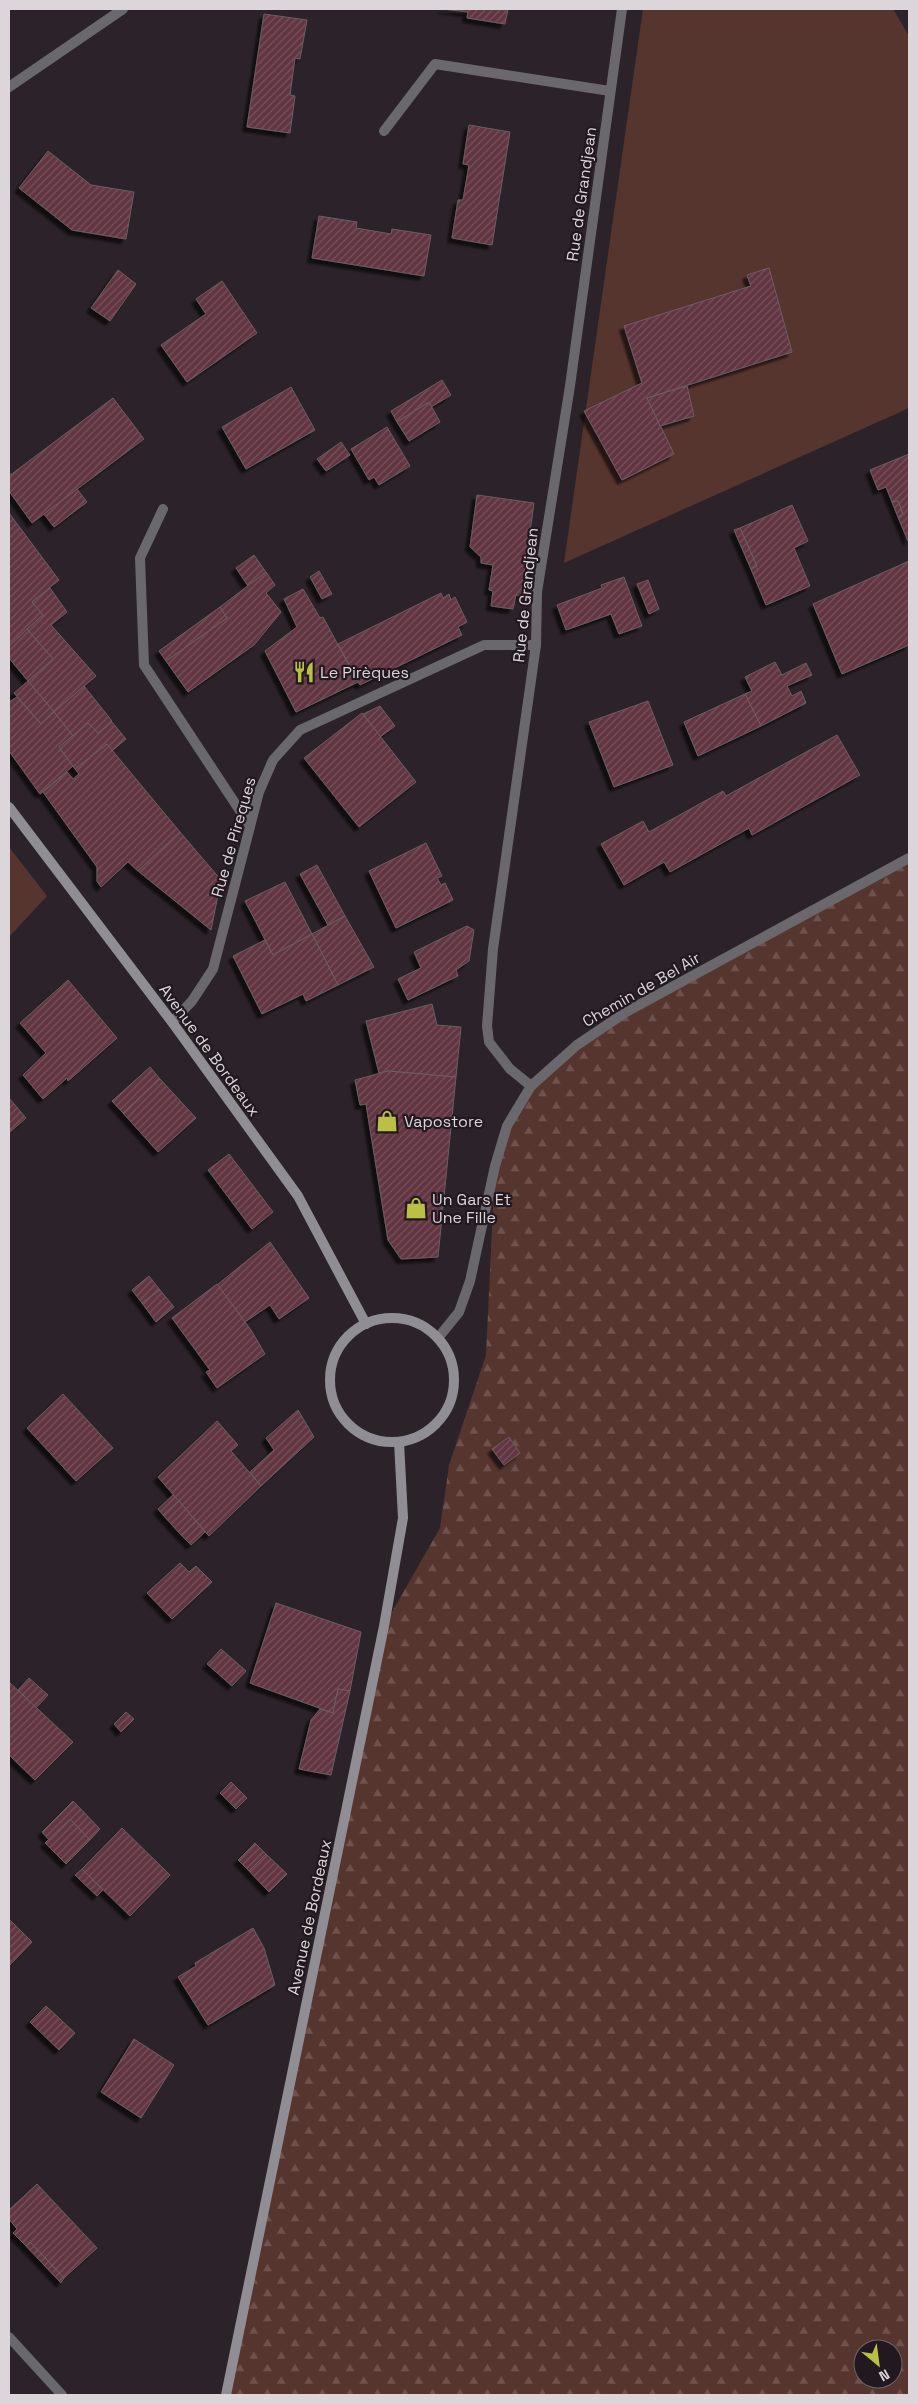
<svg xmlns="http://www.w3.org/2000/svg" width="918" height="2404" font-family="'Space Grotesk',sans-serif">
<style>
.forest{fill:url(#forest-firs);fill-rule:evenodd}
.green{fill:#57352f}
.building{fill:url(#building-hatch);stroke:#6b5e61;filter:url(#shadow)}
.lines{fill:none;stroke-linecap:round;stroke-linejoin:round}
.service{stroke:#6a686d;stroke-width:10}
.minor{stroke:#6a686d;stroke-width:10}
.tertiary{stroke:#6a686d;stroke-width:10}
.secondary{stroke:#918d95;stroke-width:10}
.labels{text-anchor:middle;stroke-width:4.5;stroke-linejoin:round;paint-order:stroke}
.street-label{font-size:16px;fill:#dcd6da;stroke:#21191f}
.poi-label{font-size:16px;fill:#dcd6da;stroke:#21191f;text-anchor:start}
</style>
<defs>
<pattern id="forest-firs" width="22" height="20" patternUnits="userSpaceOnUse" patternTransform="scale(1.25)"><rect width="22" height="20" fill="#57352f"/><path d="M5 1l3.5 6h-7zM16 11l3.5 6h-7z" fill="#6f524d"/></pattern>
<pattern id="building-hatch" width="6" height="6" patternUnits="userSpaceOnUse" patternTransform="scale(1.25)"><rect width="6" height="6" fill="#623542"/><path d="M-1 1l2-2M0 6l6-6M5 7l2-2" fill="none" stroke="#78525d"/></pattern>
<filter id="shadow"><feDropShadow dx="-4.5" dy="4.5" stdDeviation="1" flood-color="#0009"/></filter>
</defs>
<rect width="100%" height="100%" fill="#2b2329"/>
<path class="forest" d="M 909,858 L 909,2395 L 226,2395 L 384,1626 L 440,1528 L 449,1465 L 486,1355 L 495,1166 L 507,1126 L 531,1086 L 577,1045 ZM 863,2349 L 893,2349 L 893,2379 L 863,2379 Z"/>
<g class="green">
<polygon points="643,9 893,9 909,36 909,408 564,563"/>
<polygon points="9,847 47,896 9,937"/>
</g>
<g class="building">
<polygon points="442,9 508,9 505,24 467,18 468,12"/>
<polygon points="264,14 307,20 300,59 295,58 290,95 295,96 290,133 247,127"/>
<polygon points="469,125 510,132 492,245 452,238 458,200 463,200 469,165 463,164"/>
<polygon points="48,151 91,185 134,192 126,239 72,230 19,188"/>
<polygon points="319,216 357,222 356,228 391,234 392,229 431,235 424,276 312,258"/>
<polygon points="769,268 792,352 647,398 674,454 622,480 584,411 642,383 624,326 751,286 747,275"/>
<polygon points="118,270 136,284 110,321 91,308"/>
<polygon points="222,281 257,333 187,382 161,345 206,314 196,299"/>
<polygon points="442,380 451,395 431,407 429,402 397,422 391,411"/>
<polygon points="687,386 694,416 660,426 647,398"/>
<polygon points="291,387 315,430 246,469 222,427"/>
<polygon points="113,398 144,439 32,523 9,491 9,476"/>
<polygon points="429,402 440,422 409,441 397,422"/>
<polygon points="387,427 410,466 379,485 374,477 369,480 351,449"/>
<polygon points="341,442 350,455 326,471 317,459"/>
<polygon points="909,454 909,541 908,541 898,517 903,514 898,501 892,502 886,487 878,490 870,470"/>
<polygon points="77,489 87,502 54,527 44,514"/>
<polygon points="477,495 534,503 521,596 516,595 513,609 491,606 493,591 489,590 493,565 481,563 481,557 470,547"/>
<polygon points="898,501 903,514 898,517 892,502"/>
<polygon points="792,505 808,541 794,548 810,586 766,605 751,569 757,566 740,528"/>
<polygon points="9,513 59,580 32,602 43,615 9,646"/>
<polygon points="740,528 757,566 751,569 734,530"/>
<polygon points="254,555 266,572 248,586 236,568"/>
<polygon points="909,561 909,645 842,674 813,604"/>
<polygon points="319,571 332,594 322,599 310,577"/>
<polygon points="266,572 275,585 266,593 281,612 254,645 188,692 166,661 227,618 220,607"/>
<polygon points="624,577 642,626 619,634 611,614 566,630 557,605 602,588 601,585"/>
<polygon points="648,580 659,609 649,614 637,584"/>
<polygon points="50,588 67,612 51,625 96,676 54,712 28,681 53,659 27,629 43,615 32,602"/>
<polygon points="303,589 320,618 323,617 358,682 296,712 265,651 297,627 284,599"/>
<polygon points="441,593 443,598 449,594 451,600 455,597 467,622 458,627 462,635 360,685 338,644"/>
<polygon points="220,607 227,618 166,661 159,651"/>
<polygon points="27,629 53,659 28,681 9,658 9,646"/>
<polygon points="775,662 782,675 806,663 812,675 787,686 792,696 801,691 806,703 761,726 745,694 752,691 745,677"/>
<polygon points="28,681 54,712 41,724 14,693"/>
<polygon points="84,686 112,721 98,733 88,723 73,736 54,712"/>
<polygon points="745,694 761,726 698,756 684,722"/>
<polygon points="17,697 41,724 54,712 73,736 59,747 73,766 40,794 9,751 9,702"/>
<polygon points="648,701 673,765 614,787 589,722"/>
<polygon points="380,706 395,726 380,737 363,714"/>
<polygon points="362,713 416,782 359,827 304,758"/>
<polygon points="112,722 126,739 112,751 107,744 75,769 59,747 88,723 98,733"/>
<polygon points="837,735 860,775 752,835 749,828 670,872 664,862 624,885 601,844 643,821 649,832 723,791 726,796"/>
<polygon points="107,744 180,832 138,871 128,862 101,887 97,881 97,867 43,792 67,772 73,779 79,774 75,769"/>
<polygon points="180,832 221,880 211,930 138,871"/>
<polygon points="426,843 442,876 437,878 441,885 445,883 453,900 396,928 369,871"/>
<polygon points="317,865 345,916 328,925 300,874"/>
<polygon points="285,882 312,934 273,955 245,901"/>
<polygon points="345,916 374,967 338,985 312,934"/>
<polygon points="467,926 474,930 469,961 456,970 458,976 408,1000 398,979 421,968 414,952"/>
<polygon points="312,934 338,985 306,1001 303,994 262,1014 233,956 265,940 273,955"/>
<polygon points="68,980 117,1038 68,1081 67,1078 43,1099 23,1075 46,1053 20,1023"/>
<polygon points="432,1004 437,1025 461,1027 456,1077 388,1071 379,1073 366,1021"/>
<polygon points="150,1067 160,1079 123,1113 112,1101"/>
<polygon points="388,1071 456,1077 438,1257 401,1259 388,1240 366,1104 360,1105 355,1080"/>
<polygon points="160,1079 196,1118 158,1152 123,1113"/>
<polygon points="9,1098 26,1118 9,1133"/>
<polygon points="229,1154 273,1212 252,1229 208,1170"/>
<polygon points="270,1242 309,1298 279,1319 270,1305 245,1322 217,1285"/>
<polygon points="149,1276 160,1290 142,1303 132,1290"/>
<polygon points="217,1284 251,1330 265,1354 217,1388 206,1372 210,1370 172,1318"/>
<polygon points="160,1290 174,1307 156,1322 142,1303"/>
<polygon points="63,1394 113,1448 76,1481 27,1428"/>
<polygon points="298,1410 314,1437 261,1486 250,1472 274,1450 266,1438"/>
<polygon points="217,1421 238,1445 231,1451 261,1486 209,1536 158,1477"/>
<polygon points="509,1437 520,1453 504,1465 492,1449"/>
<polygon points="173,1495 179,1501 163,1515 158,1509"/>
<polygon points="179,1501 196,1521 181,1535 163,1515"/>
<polygon points="196,1521 205,1532 191,1545 181,1535"/>
<polygon points="180,1563 189,1572 196,1566 212,1582 172,1619 147,1593"/>
<polygon points="276,1603 361,1632 350,1691 338,1689 333,1713 250,1683"/>
<polygon points="221,1649 246,1671 232,1686 207,1664"/>
<polygon points="29,1678 48,1695 36,1708 18,1690"/>
<polygon points="9,1682 73,1742 35,1780 9,1755"/>
<polygon points="338,1689 350,1691 331,1775 299,1769 311,1720 320,1709 333,1713"/>
<polygon points="126,1712 134,1719 121,1732 114,1724"/>
<polygon points="231,1782 247,1798 236,1809 220,1793"/>
<polygon points="73,1801 100,1829 90,1840 70,1819 49,1840 42,1832"/>
<polygon points="70,1819 90,1840 66,1864 45,1843"/>
<polygon points="122,1828 170,1875 130,1916 82,1869"/>
<polygon points="255,1843 266,1854 249,1871 238,1860"/>
<polygon points="266,1854 287,1874 269,1892 249,1871"/>
<polygon points="82,1869 103,1890 97,1896 75,1875"/>
<polygon points="9,1919 32,1942 9,1966"/>
<polygon points="253,1928 264,1948 275,1985 208,2025 178,1977 196,1966 195,1963"/>
<polygon points="46,2006 75,2033 59,2050 30,2022"/>
<polygon points="134,2039 174,2065 141,2118 101,2092"/>
<polygon points="37,2184 97,2248 64,2278 30,2242 26,2246 13,2233 17,2229 9,2219 9,2210"/>
<polygon points="30,2242 64,2278 61,2283 26,2246"/>
</g>
<g class="lines">
<polyline class="service" points="163,509 140,558 144,665 250,826"/>
<g class="minor">
<polyline points="9,87 123,9"/>
<polyline points="384,131 435,64 610,91"/>
<polyline points="172,1022 192,1001 213,969 259,792 273,760 300,730 484,645 536,645"/>
<polyline points="531,1086 510,1069 489,1042 487,1026 493,949 536,645 537,592 570,386 622,9"/>
<polyline points="9,2337 62,2395"/>
</g>
<polyline class="tertiary" points="438,1338 459,1312 470,1281 495,1166 507,1126 531,1086 577,1045 626,1012 909,858"/>
<g class="secondary">
<polyline points="9,807 172,1022 298,1196 366,1324"/>
<circle cx="392" cy="1380" r="62"/>
<polyline points="226,2395 384,1626 403,1518 399,1442"/>
</g>
</g>
<defs>
<g id="restaurant-bare" transform="scale(1.725)"><path d="M-5-6h1v4h1v-4h1v4h1v-4h1v5L-1.5 .5V6h-2V.5L-5-1ZM5-6V6H3V1.5H1.5Q1.5-4 5-6Z" fill="#bac045" stroke="#21191f" stroke-width="2.5" paint-order="stroke"/></g>
<g id="shop-bare" transform="scale(1.725)"><path d="M-5-2.5h2.3a2.7 3.5 0 0 1 5.4 0H5L5.5 6h-11ZM-1.5-2.5h3a1.5 2.3 0 0 0-3 0Z" fill="#bac045" stroke="#21191f" stroke-width="2.5" paint-order="stroke"/></g>
</defs>
<g fill-rule="evenodd">
<use href="#restaurant-bare" x="304" y="672"/>
<use href="#shop-bare" x="387" y="1121"/>
<use href="#shop-bare" x="416" y="1208"/>
</g>
<g class="labels">
<g class="street-label">
<text transform="translate(581 194) rotate(-82)" y="6">Rue de Grandjean</text>
<text transform="translate(525 595) rotate(-84)" y="6">Rue de Grandjean</text>
<text transform="translate(233 837) rotate(-74)" y="6">Rue de Pireques</text>
<text transform="translate(641 989) rotate(-30)" y="6">Chemin de Bel Air</text>
<text transform="translate(210 1050) rotate(54)" y="6">Avenue de Bordeaux</text>
<text transform="translate(309 1917) rotate(-78)" y="6">Avenue de Bordeaux</text>
</g>
<g class="poi-label">
<text x="320" y="678">Le Pirèques</text>
<text x="404" y="1127">Vapostore</text>
<text x="432" y="1205">Un Gars Et<tspan x="432" dy="18">Une Fille</tspan></text>
</g>
</g>
<rect width="918" height="2404" fill="none" stroke="#dcd6da" stroke-width="20"/>
<g transform="translate(878 2364) rotate(151)"><circle r="24" fill="#21191f" stroke="#6c656a"/>
<path d="M0-4L9 19L0 12L-9 19Z" fill="#bac045"/>
<text y="-8" font-size="14" font-weight="bold" text-anchor="middle" fill="#dcd6da">N</text>
</g>
</svg>
